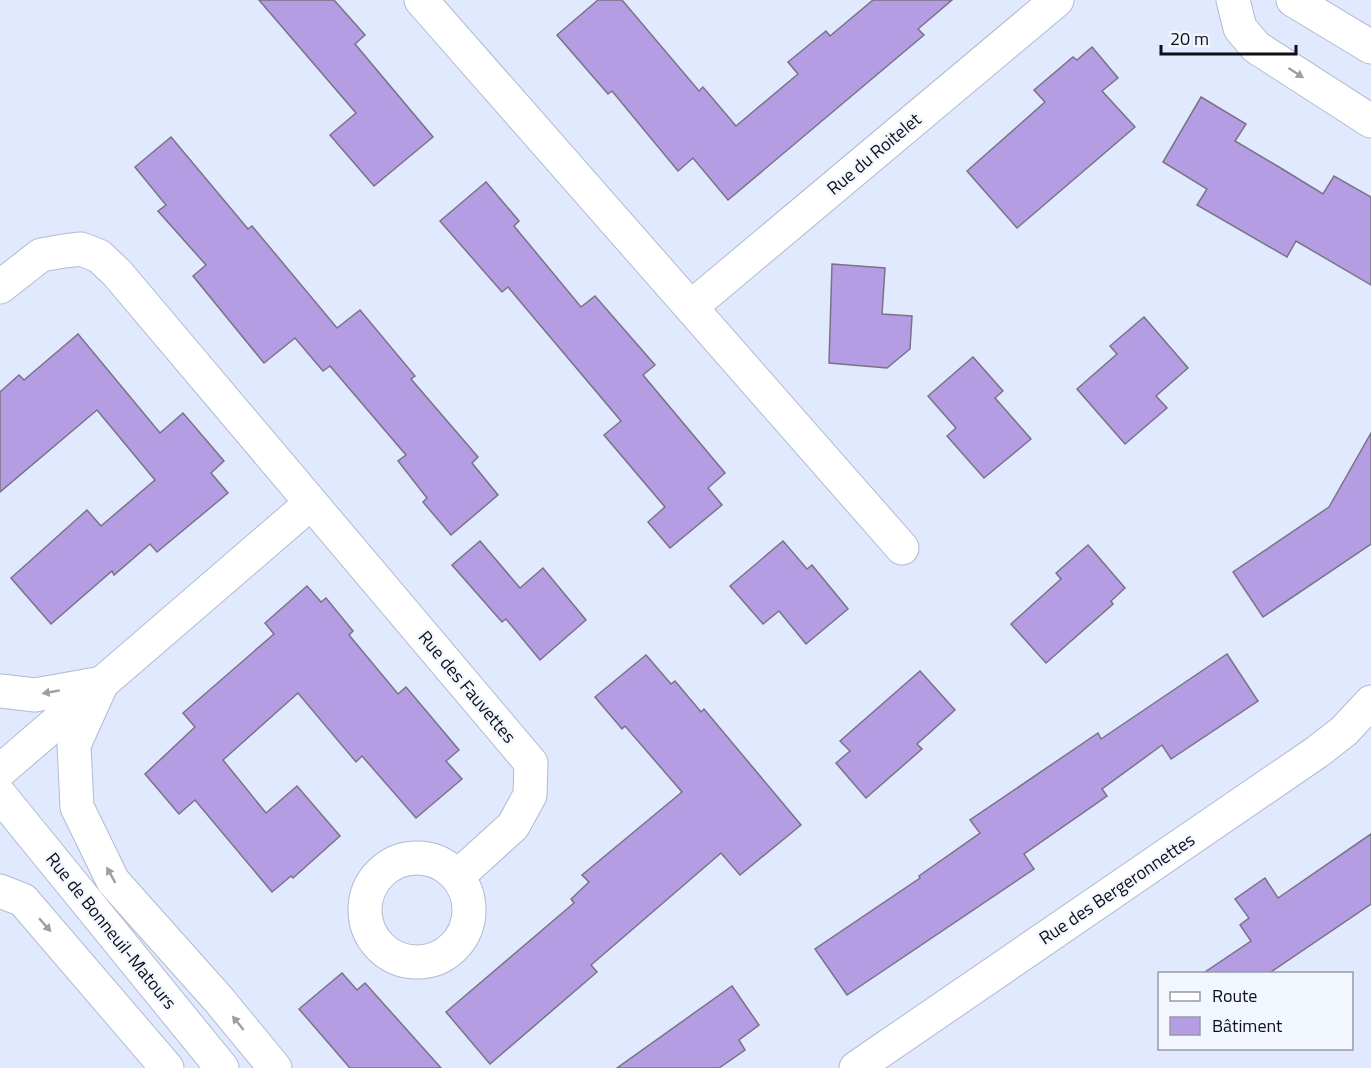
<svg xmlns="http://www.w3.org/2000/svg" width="1371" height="1068" font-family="'Titillium Web',sans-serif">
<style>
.building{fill:#b59de3;stroke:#797386;stroke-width:1.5}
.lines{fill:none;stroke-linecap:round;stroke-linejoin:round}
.street-casing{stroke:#b1bacf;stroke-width:35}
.secondary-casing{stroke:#b1bacf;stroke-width:35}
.street{stroke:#fff;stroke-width:33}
.secondary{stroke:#fff;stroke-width:33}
.oneway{fill:#9e9fa2}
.labels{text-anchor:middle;stroke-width:4.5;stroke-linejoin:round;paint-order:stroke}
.street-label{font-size:18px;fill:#0d1017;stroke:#f2f6ff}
</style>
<rect width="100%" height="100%" fill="#e0e9fe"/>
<g class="building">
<polygon points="259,0 334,0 365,35 355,44 433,137 374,186 330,135 356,113"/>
<polygon points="598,0 622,0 699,91 703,87 736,126 798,74 788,62 826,31 830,36 873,0 952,0 918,29 924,35 728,200 693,158 678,171 612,91 608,94 557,35"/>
<polygon points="1092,47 1118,78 1102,91 1135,127 1017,228 967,171 1045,102 1034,90 1073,57 1077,60"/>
<polygon points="1201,97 1246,124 1235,141 1279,167 1323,194 1334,176 1371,197 1371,285 1296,241 1287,257 1197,205 1207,189 1163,162"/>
<polygon points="171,137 248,229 252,226 337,328 360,310 415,376 411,379 478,457 472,463 498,495 451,535 423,502 427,498 398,461 406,455 330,366 323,371 295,338 264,363 193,276 206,265 158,211 166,205 135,167"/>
<polygon points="486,182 519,221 514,226 581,307 595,296 655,365 643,375 725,473 708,488 722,505 670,548 648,522 665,507 604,435 621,421 508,287 502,292 440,221"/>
<polygon points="832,264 885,268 882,314 912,316 910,349 887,368 829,363"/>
<polygon points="1144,317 1188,368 1156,396 1167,408 1125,444 1077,389 1117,354 1110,346"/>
<polygon points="78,334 160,433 183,413 224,461 211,473 228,493 157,552 150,544 114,575 112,571 51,624 11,578 87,510 101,526 155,480 97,410 0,492 0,392 19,375 24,380"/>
<polygon points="973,357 1003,391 995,398 1031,439 984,478 947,436 956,428 928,396"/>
<polygon points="1371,433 1371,544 1263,617 1233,572 1329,507"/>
<polygon points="480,541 520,588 543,568 586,620 540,660 506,619 502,622 452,565"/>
<polygon points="783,541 807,569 812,565 848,609 806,644 779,611 763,624 730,586"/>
<polygon points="1088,545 1125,588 1111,601 1113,604 1046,663 1011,624 1061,579 1056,573"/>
<polygon points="307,586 321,602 326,598 353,631 349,635 398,694 406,687 459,750 446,761 462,779 416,818 362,756 356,762 298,693 223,760 266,813 297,786 340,836 293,878 291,876 272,892 195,800 179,814 145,774 195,727 183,713 274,634 265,623"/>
<polygon points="1227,654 1258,701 1171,759 1162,745 1102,789 1107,796 1024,854 1034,869 847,995 815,949 920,878 919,876 980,833 970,820 1098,733 1101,739"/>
<polygon points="646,655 671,684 675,681 701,712 704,709 801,825 740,875 721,853 591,965 597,972 490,1064 446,1012 574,903 571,899 589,882 582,875 682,792 625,726 622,729 595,697"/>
<polygon points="920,671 955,710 917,744 922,749 866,798 836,763 850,751 840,741"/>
<polygon points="1371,834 1371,904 1268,974 1202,974 1251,941 1240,925 1249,918 1235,899 1265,878 1278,898"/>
<polygon points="342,973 357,990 365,983 441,1068 350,1068 299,1009"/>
<polygon points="732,986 759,1025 739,1040 745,1050 719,1068 617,1068"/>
</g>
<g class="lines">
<g class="street-casing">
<g id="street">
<polyline points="421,0 902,548"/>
<polyline points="1233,0 1240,28 1256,47 1371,121"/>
<polyline points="1293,0 1371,47"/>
<polyline points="0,287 41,255 64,251 81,249 99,256 117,273 531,763 530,795 513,826 458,876"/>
<polyline points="691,307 1057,0"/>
<polyline points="102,683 74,745 77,807 113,881 219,1000 275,1068"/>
<polyline points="0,691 35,695 102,683"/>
<polyline points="0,771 311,503"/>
<circle cx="417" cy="910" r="52"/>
<polyline points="0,891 23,900 167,1068"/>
<polyline points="856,1068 1317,752 1344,731 1371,702"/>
</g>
</g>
<g class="secondary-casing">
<polyline id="secondary" points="0,795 222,1068"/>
</g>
<use href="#street" class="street"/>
<use href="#secondary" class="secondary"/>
</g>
<defs><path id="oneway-solid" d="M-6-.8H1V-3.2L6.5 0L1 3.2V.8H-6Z" transform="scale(1.5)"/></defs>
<g class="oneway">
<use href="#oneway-solid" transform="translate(1296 73) rotate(33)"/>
<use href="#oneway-solid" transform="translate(51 692) rotate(170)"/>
<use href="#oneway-solid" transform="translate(111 875) rotate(-119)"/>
<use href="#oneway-solid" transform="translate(45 925) rotate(49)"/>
<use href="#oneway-solid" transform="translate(238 1023) rotate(-129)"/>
</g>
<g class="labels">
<g class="street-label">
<text transform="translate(874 154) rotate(-40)" y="6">Rue du Roitelet</text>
<text transform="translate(467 687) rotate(50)" y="6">Rue des Fauvettes</text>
<text transform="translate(1117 889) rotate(-34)" y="6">Rue des Bergeronnettes</text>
<text transform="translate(111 931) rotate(51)" y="6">Rue de Bonneuil-Matours</text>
</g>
</g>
<rect x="1158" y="972" width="195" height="78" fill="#f2f6ff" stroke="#969aa2" stroke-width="1.5"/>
<rect x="1170" y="992" width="30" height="9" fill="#ffffff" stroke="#969aa2" stroke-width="1.5"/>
<text x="1212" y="1002" font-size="18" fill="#0d1017">Route</text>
<rect x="1170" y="1017" width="30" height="18" fill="#b59de3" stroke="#969aa2" stroke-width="1.5"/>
<text x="1212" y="1032" font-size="18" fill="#0d1017">Bâtiment</text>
<path d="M1161 45v9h135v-9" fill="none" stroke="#0d1017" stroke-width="3"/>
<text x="1170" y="45" font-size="18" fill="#0d1017" stroke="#f2f6ff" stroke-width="4.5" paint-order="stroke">20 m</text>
</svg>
